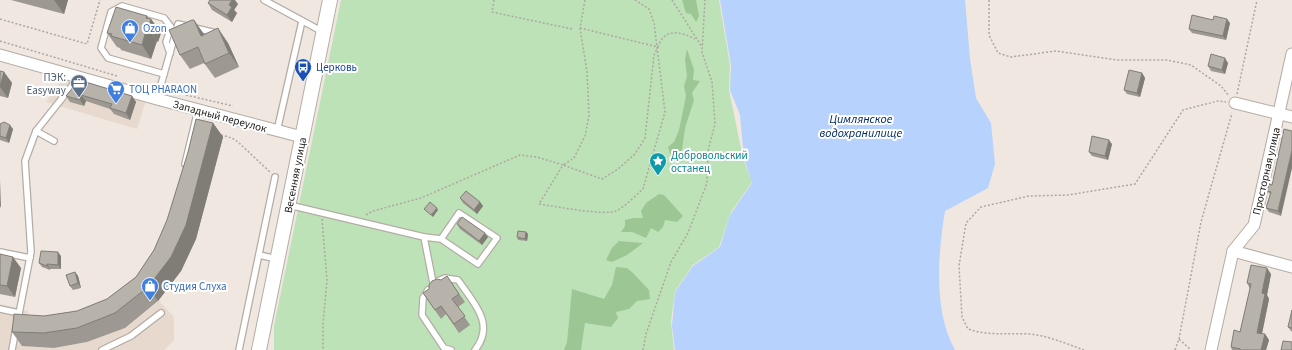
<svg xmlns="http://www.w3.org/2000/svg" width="1292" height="350" font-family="'Source Sans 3',sans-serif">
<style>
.built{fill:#e7d9ce}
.green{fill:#bee2b7}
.forest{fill:#9cc694}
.water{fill:#b6d2fd}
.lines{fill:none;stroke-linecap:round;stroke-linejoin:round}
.service-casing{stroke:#b4aca6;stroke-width:8}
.minor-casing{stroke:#b4aca6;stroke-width:13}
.tertiary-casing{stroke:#b4aca6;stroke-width:16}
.path{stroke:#ada7a1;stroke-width:1.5;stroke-dasharray:2 2;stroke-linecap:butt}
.service{stroke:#fff;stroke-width:5.5}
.minor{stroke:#fff;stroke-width:11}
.tertiary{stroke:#fff;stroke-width:14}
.wall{fill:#9d9992}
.shaded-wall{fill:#807d77}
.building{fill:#b7b2aa;stroke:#807d77}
.labels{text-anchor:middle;stroke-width:4;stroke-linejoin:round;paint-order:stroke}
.shop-label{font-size:11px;fill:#366cbe;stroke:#fff;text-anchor:start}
.transit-label{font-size:11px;fill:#164399;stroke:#fff;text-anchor:start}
.service-label{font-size:11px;fill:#4e5e75;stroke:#fff;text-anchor:end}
.street-label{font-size:11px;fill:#1c1a17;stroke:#fff}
.culture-label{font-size:11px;fill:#0d838f;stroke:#fff;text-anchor:start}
.water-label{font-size:12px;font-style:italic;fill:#012b66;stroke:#fff}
</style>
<rect width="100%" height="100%" fill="#efe7e0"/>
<g class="built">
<polygon points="65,76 146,100 137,129 46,102"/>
<polygon points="159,301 174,317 174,340 164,350 0,350 0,304 28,311 22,346 55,348 87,342 125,328"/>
</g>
<polygon class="green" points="341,0 719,0 730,65 729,90 743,158 752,182 731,212 719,247 693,265 675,291 671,322 674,350 274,350 274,326"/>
<g class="forest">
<polygon points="682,0 696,0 699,16 696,22 691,14 686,13"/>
<polygon points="687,49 694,70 693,80 700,81 692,93 694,100 685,128 681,157 672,161 668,147 674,142 679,130 686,96 684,86 687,76 685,60"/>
<polygon points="659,194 664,195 683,216 677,222 665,220 663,227 658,232 651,228 646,238 632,232 621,232 625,226 625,220 634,218 643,218 641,211 646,203"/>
<polygon points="619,241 643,243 627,255 612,262 606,260 612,248"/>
<polygon points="616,267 627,268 634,274 649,290 650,299 637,301 629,309 616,312 618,318 611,327 585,323 581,350 564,350 567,342 572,289 604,299 612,285"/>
</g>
<path class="water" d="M 720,0 L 965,0 L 970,59 L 976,98 L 991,123 L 995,164 L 988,188 L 945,211 C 938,253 933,311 955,350 L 675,350 L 672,326 L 675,292 L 693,266 L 720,247 L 730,215 L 752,183 L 744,158 L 740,115 L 730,90 L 731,65 Z"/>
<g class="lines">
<g class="service-casing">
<g id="service">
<polyline points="264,0 323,32"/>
<polyline points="164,74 108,58 101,48 111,12 122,6 164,18 171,27 166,42 170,53"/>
<polyline points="157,99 178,24 216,33"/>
<polyline points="277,131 302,21"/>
<polyline points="54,141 36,131 79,77"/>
<polyline points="185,164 198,110"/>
<polyline points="289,205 424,237 433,283"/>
<polyline points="424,237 441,239 459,213 497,238 478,264 441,239"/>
<polyline points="0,252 30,258"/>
<polyline points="259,255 277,259"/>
<path d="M 433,283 L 445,278 L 458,280 C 473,302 496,324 475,350"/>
<polyline points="428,290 423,298 422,315 444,348 451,350"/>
<polyline points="0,309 19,313"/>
<polyline points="18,319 31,252 25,161 36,131"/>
<polyline points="12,350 16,328"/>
<polyline points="102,350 131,336 161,313"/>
<polyline points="239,350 275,177"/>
</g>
</g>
<g class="minor-casing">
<g id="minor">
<polyline points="0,55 157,99 302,137"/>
<polyline points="1235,103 1292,117"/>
<polyline points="1233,251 1292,267"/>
<polyline points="1211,350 1233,251 1254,225 1292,54"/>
</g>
</g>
<g class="tertiary-casing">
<polyline id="tertiary" points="259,350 330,0"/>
</g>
<g class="path">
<polyline points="494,0 492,12 572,29"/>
<polyline points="585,0 580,28 587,72 589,116 585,136 574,158 563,165 602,179 618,169 635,154 645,138 654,55 658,47"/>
<polyline points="672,0 702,47"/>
<polyline points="989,0 989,35 998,53 1011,57 1056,51 1117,60 1167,60 1191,65 1221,86 1229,96"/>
<polyline points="0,19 87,44 100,0"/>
<path d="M 580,28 L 658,47 C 664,28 680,31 695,39"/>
<polyline points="0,41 117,76"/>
<polyline points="1237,94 1257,0"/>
<polyline points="186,95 233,106"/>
<polyline points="221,135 232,138 238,142 270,172"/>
<path d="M 366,215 L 373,211 L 421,198 L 520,155 L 537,157 L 563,165 L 539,204 C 553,206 605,216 616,211 C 626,206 635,196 643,189 L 665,112 L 654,23 L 649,9 L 635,0"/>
<polyline points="322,219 327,280 323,324 323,350"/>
<polyline points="1179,339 1201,222 1232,113"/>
<polyline points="643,350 646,334 671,262 688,233 707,183 708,151 715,124 712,82 702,52 705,0"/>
<path d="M 1084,350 C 1067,344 1049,336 1030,334 C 1008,333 988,336 968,329 L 962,317 L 959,266 L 966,223 L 981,207 L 1029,196 L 1068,195 L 1135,184 L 1183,110 L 1218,101 L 1226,102"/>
<polyline points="1175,350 1179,339 1191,350"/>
</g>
<use href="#service" class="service"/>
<use href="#minor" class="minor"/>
<use href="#tertiary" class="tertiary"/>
</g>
<g class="wall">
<polygon points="11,0 68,0 64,14"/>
<polygon points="208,3 238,4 234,10 237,13 232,22 212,10"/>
<polygon points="149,19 151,19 161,33 158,42 157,41 151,59 121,50 120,48 117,47 107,33"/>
<polygon points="1213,20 1230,23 1226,40 1192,33 1189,29"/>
<polygon points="204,35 228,43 239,67 215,78 204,63 190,69 180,55"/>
<polygon points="1228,63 1225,74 1211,71 1208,66"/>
<polygon points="0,71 4,72 12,83 8,98 0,96"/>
<polygon points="1142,73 1145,78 1140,97 1127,94 1124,90"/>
<polygon points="79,80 132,96 136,102 130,120 114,114 110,109 86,101 84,106 70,102 66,96"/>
<polygon points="213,123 223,137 196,239 181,271 158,301 125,328 87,342 54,348 22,346 12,332 44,316 77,311 107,299 136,277 154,250"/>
<polygon points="0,124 13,129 9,143 0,140"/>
<polygon points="1112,144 1108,160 1092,156 1089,152"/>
<polygon points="1269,184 1281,216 1269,212 1266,208 1270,194 1267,191"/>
<polygon points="460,198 480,202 483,206 477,214 463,203"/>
<polygon points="457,224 488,237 482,245 460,229"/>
<polygon points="526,232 528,234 527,241 518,240 517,237"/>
<polygon points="0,254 21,268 15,297 0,294"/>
<polygon points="61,256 61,269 50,269 50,270 42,267 39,263"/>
<polygon points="75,272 78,276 81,288 73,290 70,286"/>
<polygon points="1271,274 1267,295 1269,299 1262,334 1265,334 1269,340 1266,350 1232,350 1231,347 1240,332 1250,289 1247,283"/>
<polygon points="447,276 465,302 458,307 470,325 459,333 446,314 441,319 423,293"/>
<polygon points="1292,310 1292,332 1291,331 1288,327"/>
</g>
<g class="shaded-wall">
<polygon points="54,0 68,0 64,14"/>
<polygon points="232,0 235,0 238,4 234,10 237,13 232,22 227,15 229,5"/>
<polygon points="147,16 150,21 151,19 161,33 158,42 148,28 146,18"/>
<polygon points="1227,19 1230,23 1226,40 1223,36"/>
<polygon points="194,20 204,34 211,50 201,36"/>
<polygon points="147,27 157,41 151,59 142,45"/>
<polygon points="218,28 228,43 239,67 229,53"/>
<polygon points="1225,58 1228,63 1225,74 1222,70"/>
<polygon points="4,72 12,83 8,98 0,87"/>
<polygon points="1142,73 1145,78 1140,97 1137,93"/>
<polygon points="81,95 86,101 84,106 80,100"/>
<polygon points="132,96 136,102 130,120 126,113"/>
<polygon points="213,123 223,137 196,239 181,271 158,301 148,287"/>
<polygon points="10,125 13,129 9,143 6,138"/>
<polygon points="1109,140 1112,144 1108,160 1105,156"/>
<polygon points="1292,150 1292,168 1281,216 1278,211"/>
<polygon points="0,180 1,208 0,206"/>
<polygon points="480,202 483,206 477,214 474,210"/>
<polygon points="437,208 438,210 433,217 431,215"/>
<polygon points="526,232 528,234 527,241 525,239"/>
<polygon points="485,233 488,237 482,245 479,241"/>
<polygon points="58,252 61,256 61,269 58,265"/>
<polygon points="13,257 21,268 15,297 7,286"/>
<polygon points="47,264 50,269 50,270 47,266"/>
<polygon points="1267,268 1271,274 1267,295 1269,299 1261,338 1257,333 1262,293"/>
<polygon points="75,272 78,276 81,288 78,283"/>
<polygon points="1265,334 1269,340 1266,350 1261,350"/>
</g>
<g class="building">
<polygon points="210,0 232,0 229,5 232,7 227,15 208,3"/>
<polygon points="116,7 147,16 146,18 151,19 148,28 147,27 142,45 111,36 112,34 107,33"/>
<polygon points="1192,15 1213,20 1214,16 1227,19 1223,36 1189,29"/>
<polygon points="192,20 194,20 201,36 218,28 229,53 205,64 198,47 180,55 169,30"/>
<polygon points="1211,54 1225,58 1222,70 1208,66"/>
<polygon points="1129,70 1142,73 1137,93 1124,90"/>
<polygon points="0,71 4,72 0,87"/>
<polygon points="79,80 132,96 126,113 110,108 112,104 81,95 80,100 66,96"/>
<polygon points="196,119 213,123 186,225 171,257 148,287 115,313 77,328 44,333 12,332 14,314 44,316 77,311 107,299 136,277 154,250 167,220 188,152"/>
<polygon points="4,122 10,125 6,138 0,136 0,124"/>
<polygon points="1284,129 1292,131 1292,150 1278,211 1266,208 1271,192 1267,191 1269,184 1272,185"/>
<polygon points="1092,136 1109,140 1105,156 1089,152"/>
<polygon points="466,191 480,202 474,210 460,198"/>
<polygon points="430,202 437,208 431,215 424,209"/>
<polygon points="462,217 485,233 479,241 457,224"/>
<polygon points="518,231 526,232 525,239 517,237"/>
<polygon points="41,251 58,252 58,265 47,264 47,266 39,263"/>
<polygon points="0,254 13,257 7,286 0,285"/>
<polygon points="1251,265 1267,268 1262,293 1265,294 1257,333 1265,334 1261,350 1240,350 1240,349 1231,347 1234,330 1240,332 1251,284 1247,283"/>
<polygon points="75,272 78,283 70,286 66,275"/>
<polygon points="447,276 459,294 452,299 465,316 454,324 441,306 435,310 423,293 429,289 429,285 432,281 437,279 441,280"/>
<polygon points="1292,310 1292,328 1288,327"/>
<polygon points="1283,341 1292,342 1292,350 1281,350"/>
</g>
<defs>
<g id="shop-pin" transform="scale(0.9)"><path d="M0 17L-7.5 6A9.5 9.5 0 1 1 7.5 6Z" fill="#3f7fe0" stroke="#fff"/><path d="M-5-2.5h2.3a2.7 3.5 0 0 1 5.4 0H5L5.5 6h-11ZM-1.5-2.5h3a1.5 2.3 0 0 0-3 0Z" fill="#fff"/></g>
<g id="bus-pin" transform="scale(0.9)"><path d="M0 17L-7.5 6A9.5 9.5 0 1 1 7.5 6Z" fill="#1a4fb4" stroke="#fff"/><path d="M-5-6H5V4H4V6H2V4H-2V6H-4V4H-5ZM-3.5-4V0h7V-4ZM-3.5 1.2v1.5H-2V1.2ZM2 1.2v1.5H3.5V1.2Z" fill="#fff"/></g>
<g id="office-pin" transform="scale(0.9)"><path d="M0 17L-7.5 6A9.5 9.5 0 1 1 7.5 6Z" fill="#5c6f8a" stroke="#fff"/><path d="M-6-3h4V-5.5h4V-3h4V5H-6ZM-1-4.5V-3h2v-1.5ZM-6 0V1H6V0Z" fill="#fff"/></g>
<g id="supermarket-pin" transform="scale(0.9)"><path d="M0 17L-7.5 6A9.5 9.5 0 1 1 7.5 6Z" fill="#3f7fe0" stroke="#fff"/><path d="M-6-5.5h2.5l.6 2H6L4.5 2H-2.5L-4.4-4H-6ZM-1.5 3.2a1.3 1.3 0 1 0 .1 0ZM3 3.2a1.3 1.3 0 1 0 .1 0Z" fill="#fff"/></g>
<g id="sight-pin" transform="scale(0.9)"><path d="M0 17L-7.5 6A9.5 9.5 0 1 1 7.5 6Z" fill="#0f9aa8" stroke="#fff"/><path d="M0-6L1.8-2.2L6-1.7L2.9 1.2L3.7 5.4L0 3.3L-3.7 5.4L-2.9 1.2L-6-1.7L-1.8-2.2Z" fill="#fff"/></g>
</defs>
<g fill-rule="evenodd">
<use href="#shop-pin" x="130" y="28"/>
<use href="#bus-pin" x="303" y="67"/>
<use href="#office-pin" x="79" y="83"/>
<use href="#supermarket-pin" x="116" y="89"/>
<use href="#sight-pin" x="658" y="161"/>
<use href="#shop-pin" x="150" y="286"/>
</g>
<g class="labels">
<g class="shop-label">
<text x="143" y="32">Ozon</text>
<text x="129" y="93">ТОЦ PHARAON</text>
<text x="163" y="290">Студия Слуха</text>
</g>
<g class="transit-label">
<text x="316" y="71">Церковь</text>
</g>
<g class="service-label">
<text x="66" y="81">ПЭК:<tspan x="66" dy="13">Easyway</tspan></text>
</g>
<g class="street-label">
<text transform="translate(220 116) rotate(15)" y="4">Западный переулок</text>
<text transform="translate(1266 171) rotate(-77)" y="4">Просторная улица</text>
<text transform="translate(295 175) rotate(-79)" y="4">Весенняя улица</text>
</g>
<g class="culture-label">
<text x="671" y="159">Добровольский<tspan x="671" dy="13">останец</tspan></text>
</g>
<g class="water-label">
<text x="861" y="123">Цимлянское<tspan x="861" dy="14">водохранилище</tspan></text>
</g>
</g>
</svg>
